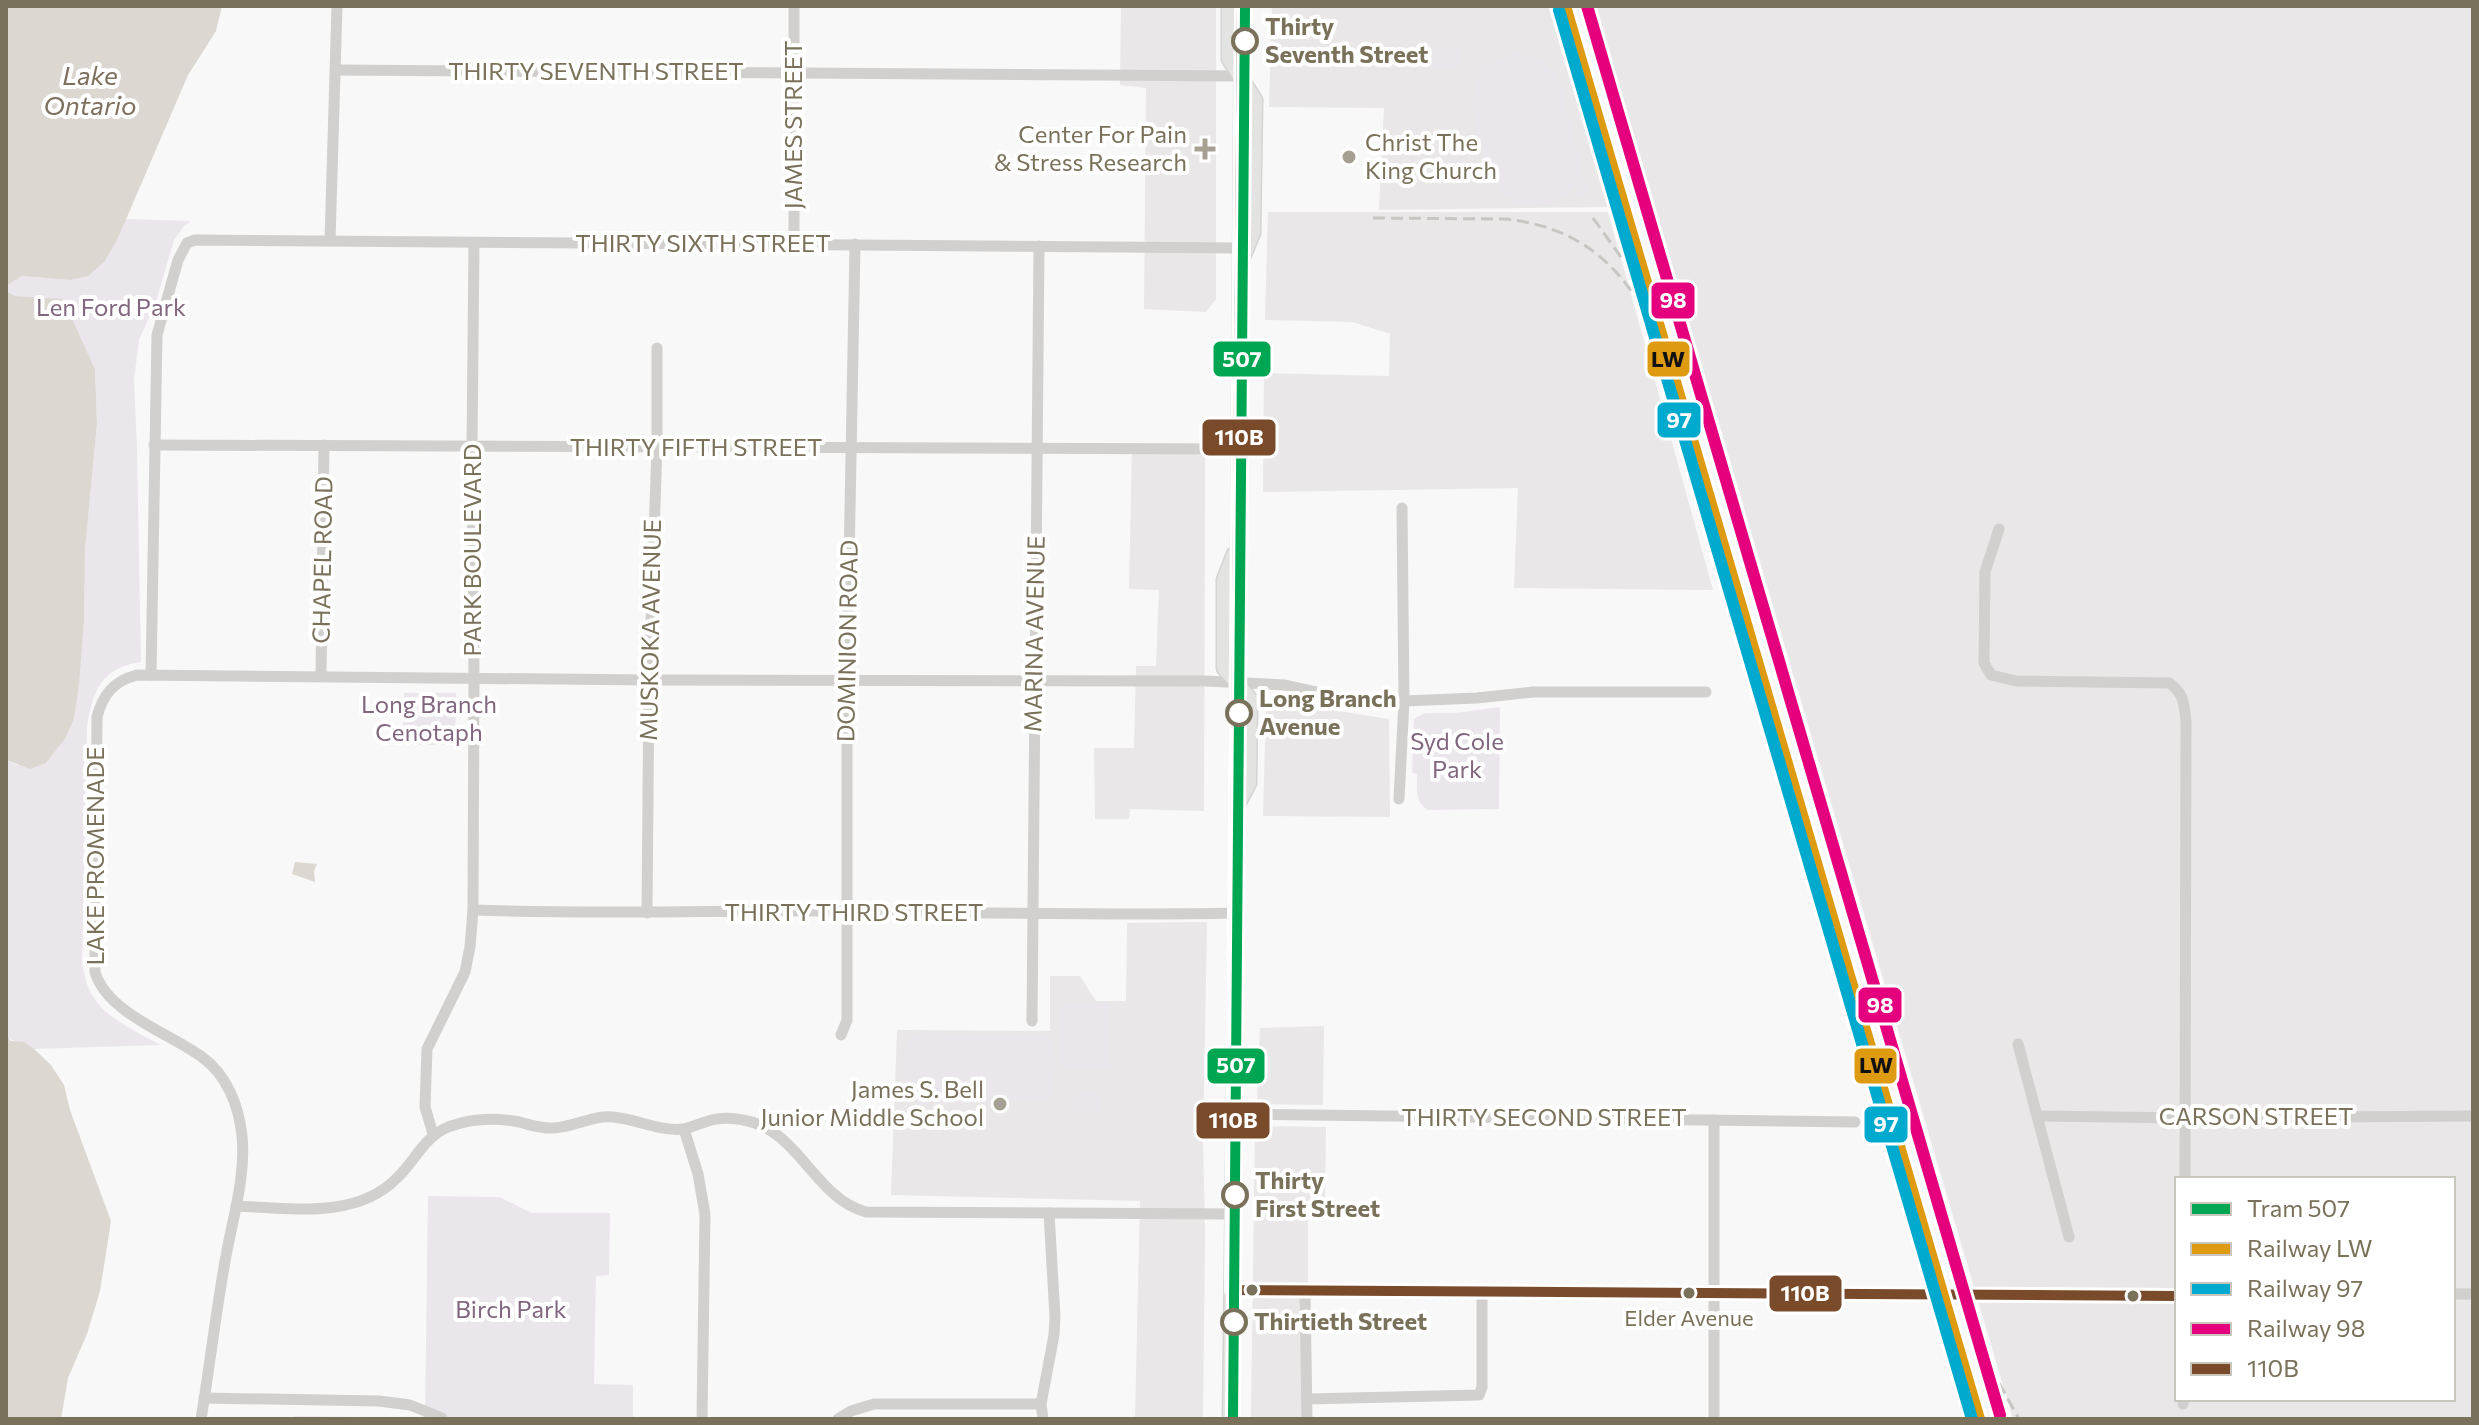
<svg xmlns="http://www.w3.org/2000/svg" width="2479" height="1425" font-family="Commissioner,sans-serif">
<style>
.built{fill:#e9e7e7;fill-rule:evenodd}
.green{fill:#ebe6ec}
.water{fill:#dcd7d1}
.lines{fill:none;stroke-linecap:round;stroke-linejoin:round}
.major-casing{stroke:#d5d4d4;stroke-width:17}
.minor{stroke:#d1d0ce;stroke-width:11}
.major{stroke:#e3e3e2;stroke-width:14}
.rail{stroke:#c6c6c3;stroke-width:3;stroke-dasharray:12 6;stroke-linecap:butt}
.bus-1-casing{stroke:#fff;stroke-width:16}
.bus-1{stroke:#7a4b2a;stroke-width:10}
.rail-1-casing{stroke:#fff;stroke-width:18}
.rail-2-casing{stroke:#fff;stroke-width:18}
.rail-3-casing{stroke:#fff;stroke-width:18}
.rail-1{stroke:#de9b12;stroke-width:12}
.rail-2{stroke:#00a9ce;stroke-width:12}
.rail-3{stroke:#e5007d;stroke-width:12}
.tram-1-casing{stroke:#fff;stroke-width:16}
.tram-1{stroke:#00a651;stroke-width:10}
.stop-dot{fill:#fff;stroke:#797159;stroke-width:4}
.poi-dot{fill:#a5a091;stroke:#fff;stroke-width:3}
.bus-dot{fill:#797159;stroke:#fff;stroke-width:3}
.labels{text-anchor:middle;stroke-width:8;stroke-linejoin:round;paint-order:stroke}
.bus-label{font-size:22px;fill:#797159;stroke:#fff}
.stop-label{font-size:24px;font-weight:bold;fill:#797159;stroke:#fff;text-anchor:start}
.street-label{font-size:24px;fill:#797159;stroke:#fff}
.poi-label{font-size:24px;fill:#797159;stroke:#fff;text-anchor:end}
.park-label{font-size:24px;fill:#81667e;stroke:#fff}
.water-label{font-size:26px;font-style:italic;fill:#7e705e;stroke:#fff}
.line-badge{stroke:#fff;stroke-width:3}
.badge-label{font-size:22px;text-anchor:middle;font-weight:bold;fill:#fff}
.pale-badge-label{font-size:22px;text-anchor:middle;font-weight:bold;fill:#111}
</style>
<rect width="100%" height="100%" fill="#f8f8f9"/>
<g class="built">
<polygon points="1121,6 1216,6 1216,299 1206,312 1144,309 1146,88 1120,85"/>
<polygon points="1272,6 1548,6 1609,207 1379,210 1384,108 1269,107"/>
<path d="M 1596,6 L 2473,6 L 2473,1419 L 2013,1419 ZM 2177,1179 L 2453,1179 L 2453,1399 L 2177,1399 Z"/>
<polygon points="1268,212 1608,212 1713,590 1514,588 1518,488 1263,492 1264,373 1389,376 1390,334 1353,322 1265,320"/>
<polygon points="1132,449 1205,450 1204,811 1130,809 1129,819 1095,819 1094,748 1134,748 1136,666 1156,666 1159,590 1129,589"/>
<polygon points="1271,699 1309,701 1338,711 1389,719 1390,817 1263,816 1266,708"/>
<polygon points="1207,922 1203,1140 1205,1230 1203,1419 1135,1419 1140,1201 891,1195 897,1030 1050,1031 1050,976 1080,976 1096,1001 1126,1001 1127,923"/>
<polygon points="1324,1026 1323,1105 1257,1104 1260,1028"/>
<polygon points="1255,1126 1326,1127 1325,1202 1308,1203 1308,1419 1251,1419"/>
</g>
<g class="green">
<rect x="1426" y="48" width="33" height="19"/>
<path d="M 1510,54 C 1532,54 1546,60 1559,79 L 1588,194 L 1579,196 L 1575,184 C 1564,198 1551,207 1532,206 C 1486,205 1482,141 1472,107 C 1473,81 1484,62 1510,54 Z"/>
<path d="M 126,219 L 191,221 L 184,226 L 174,240 L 156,302 L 139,340 L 134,380 L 137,448 L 141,662 C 101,668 93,690 87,726 L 82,964 C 85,974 86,986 92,995 C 106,1019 137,1032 161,1045 L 34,1049 C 25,1043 13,1043 6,1036 L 6,760 L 17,765 L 46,763 L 65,739 L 74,719 L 84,621 L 85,550 L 97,424 L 95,369 L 63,300 L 15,296 L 7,292 L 6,286 L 22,276 L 70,280 L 118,238 Z"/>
<polygon points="404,693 456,693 455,745 403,745"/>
<path d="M 1500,707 L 1499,809 L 1428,810 C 1414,802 1417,788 1417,774 L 1412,773 L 1414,719 L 1425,713 L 1455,713 Z"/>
<polygon points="1062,1002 1109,1003 1109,1068 1061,1068"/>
<path d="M 919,1033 L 1043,1035 L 1050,1037 C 1058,1051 1055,1082 1049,1098 L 1042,1101 L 921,1104 L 906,1094 C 904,1070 895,1046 919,1033 Z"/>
<polygon points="1093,1090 1098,1091 1099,1112 1074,1112 1071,1104 1075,1096"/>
<polygon points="428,1196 499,1197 532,1213 610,1213 609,1275 596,1276 594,1384 633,1385 633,1419 425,1419"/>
<polygon points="295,1416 376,1417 403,1419 295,1419"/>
</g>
<g class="water">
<polygon points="6,6 222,6 216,31 188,75 118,238 104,262 88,276 70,280 22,276 6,286"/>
<polygon points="6,291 15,296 63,299 95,369 97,424 85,550 84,621 79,684 74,719 65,739 46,763 30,769 6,760"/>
<polygon points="295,862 317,864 314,871 315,882 292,874"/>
<polygon points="6,1036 11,1041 24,1042 34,1049 51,1065 64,1085 70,1110 111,1221 100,1291 87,1334 68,1378 61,1419 6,1419"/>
</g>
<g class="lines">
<g class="major-casing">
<g id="major">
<polyline points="1229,6 1229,59 1255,100 1253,233 1242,259"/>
<polyline points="1234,554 1224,580 1224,668 1250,699 1249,783 1238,804"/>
<polyline points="1230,1419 1235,1019 1242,6"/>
</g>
</g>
<g class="minor">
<polyline points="336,70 1241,76"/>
<polyline points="330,241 337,6"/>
<polyline points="794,245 794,6"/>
<polyline points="154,445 1237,449"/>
<path d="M 1999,529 L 1985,572 L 1984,663 L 1991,675 L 2016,681 L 2169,683 C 2184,693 2184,704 2186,721 L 2185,1179"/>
<polyline points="151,675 157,335 178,260 187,243 195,240 1239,248"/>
<polyline points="321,676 324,445"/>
<polyline points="1399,799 1404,701 1402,508"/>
<path d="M 473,910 C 598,915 723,910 848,911 C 977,912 1106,916 1236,913"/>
<polyline points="647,913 649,680 657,447 657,348"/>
<polyline points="1032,1021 1039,246"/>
<polyline points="841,1035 847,1020 847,670 855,244"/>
<polyline points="2018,1044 2069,1237"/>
<polyline points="1234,1114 1855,1122"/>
<polyline points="2039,1116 2186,1118 2473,1116"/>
<polyline points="684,1129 698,1174 705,1214 702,1419"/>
<polyline points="433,1134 425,1107 427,1049 465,972 470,947 473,910 474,677 472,447 474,243"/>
<path d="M 236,1206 C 289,1208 356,1220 397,1178 C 415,1161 424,1137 448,1127 C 472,1118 494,1117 519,1122 C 531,1125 542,1129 554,1128 C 575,1127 592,1115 613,1117 C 636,1119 661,1132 684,1129 C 690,1128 696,1125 702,1123 C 715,1118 730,1117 743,1120 C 799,1129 814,1198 866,1212 L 1233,1214"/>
<polyline points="1232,1290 2177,1296"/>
<polyline points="1305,1290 1307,1419"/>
<polyline points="2453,1294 2473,1294"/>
<polyline points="204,1398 379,1401 410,1405 442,1418"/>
<polyline points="1307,1399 1479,1395 1482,1387 1482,1292"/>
<polyline points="2183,1404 2183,1399"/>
<path d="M 201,1419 C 210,1365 216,1310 226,1256 C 233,1217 246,1176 242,1136 C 239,1106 227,1075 202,1057 C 169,1033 107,1013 95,972 L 97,717 C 103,694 114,681 137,675 L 649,680 L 1205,681 L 1285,685 L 1340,697 L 1404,701 L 1477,698 L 1533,692 L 1706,692"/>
<polyline points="838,1419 851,1411 874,1404 1041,1404"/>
<polyline points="1043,1419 1041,1404 1054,1335 1055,1317 1049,1213"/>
<polyline points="1714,1419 1714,1120"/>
</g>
<use href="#major" class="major"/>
<g class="rail">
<polyline points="1587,6 2002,1419"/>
<path d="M 1373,218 L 1506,219 C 1583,228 1623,267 1657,334"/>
<polyline points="1593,218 1626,264 1637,285"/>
<polyline points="1653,325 1677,389"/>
<polyline points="1669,379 1690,433"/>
<polyline points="1999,1383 2019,1419"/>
</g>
<g class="bus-1-casing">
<polyline id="bus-1" points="1242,6 1232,1290 2177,1296"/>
</g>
<use href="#bus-1" class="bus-1"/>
<g class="rail-1-casing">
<polyline id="rail-1" points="1565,6 1979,1419"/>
</g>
<g class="rail-2-casing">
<polyline id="rail-2" points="1559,10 1972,1419"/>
</g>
<g class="rail-3-casing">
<polyline id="rail-3" points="1587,6 2000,1415"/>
</g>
<use href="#rail-1" class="rail-1"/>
<use href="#rail-2" class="rail-2"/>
<use href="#rail-3" class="rail-3"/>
<g class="tram-1-casing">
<polyline id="tram-1" points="1233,1419 1245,6"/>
</g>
<use href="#tram-1" class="tram-1"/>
</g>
<g class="stop-dot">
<circle cx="1245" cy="41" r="12"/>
<circle cx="1239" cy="713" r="12"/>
<circle cx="1235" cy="1195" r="12"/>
<circle cx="1234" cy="1322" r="12"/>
</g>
<g class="poi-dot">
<path d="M1201 137h8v8h8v8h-8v8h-8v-8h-8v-8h8z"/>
<circle cx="1349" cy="157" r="8"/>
<circle cx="1000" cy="1104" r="8"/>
</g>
<g class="bus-dot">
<circle cx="1252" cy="1290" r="7"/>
<circle cx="1689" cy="1293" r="7"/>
<circle cx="2133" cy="1296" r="7"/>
</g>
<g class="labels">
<g class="bus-label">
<text x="1689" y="1326">Elder Avenue</text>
</g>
<g class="stop-label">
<text x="1265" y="35">Thirty<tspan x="1265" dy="28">Seventh Street</tspan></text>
<text x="1259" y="707">Long Branch<tspan x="1259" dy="28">Avenue</tspan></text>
<text x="1255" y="1189">Thirty<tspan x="1255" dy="28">First Street</tspan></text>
<text x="1254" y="1330">Thirtieth Street</text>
</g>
<g class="street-label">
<text x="596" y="80">THIRTY SEVENTH STREET</text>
<text transform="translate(794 125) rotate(-90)" y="8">JAMES STREET</text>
<text x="703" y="252">THIRTY SIXTH STREET</text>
<text x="696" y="456">THIRTY FIFTH STREET</text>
<text transform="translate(473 550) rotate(-90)" y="8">PARK BOULEVARD</text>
<text transform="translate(323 560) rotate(-89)" y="8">CHAPEL ROAD</text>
<text transform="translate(651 630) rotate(-89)" y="8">MUSKOKA AVENUE</text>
<text transform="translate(1035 634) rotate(-89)" y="8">MARINA AVENUE</text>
<text transform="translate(848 641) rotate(-89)" y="8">DOMINION ROAD</text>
<text transform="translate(96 856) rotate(-90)" y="8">LAKE PROMENADE</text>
<text x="854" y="921">THIRTY THIRD STREET</text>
<text x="2256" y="1125">CARSON STREET</text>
<text x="1544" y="1126">THIRTY SECOND STREET</text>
</g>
<g class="poi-label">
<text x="1187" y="143">Center For Pain<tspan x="1187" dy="28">&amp; Stress Research</tspan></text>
<text x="1365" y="151" text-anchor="start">Christ The<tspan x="1365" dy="28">King Church</tspan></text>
<text x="984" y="1098">James S. Bell<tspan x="984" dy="28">Junior Middle School</tspan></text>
</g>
<g class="park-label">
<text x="111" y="316">Len Ford Park</text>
<text x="429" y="713">Long Branch<tspan x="429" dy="28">Cenotaph</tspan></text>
<text x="1457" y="750">Syd Cole<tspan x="1457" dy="28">Park</tspan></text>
<text x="511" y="1318">Birch Park</text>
</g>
<g class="water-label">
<text x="90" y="85">Lake<tspan x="90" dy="30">Ontario</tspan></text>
</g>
</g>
<g class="line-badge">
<rect x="1650" y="281" width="46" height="39" rx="8" fill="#e5007d"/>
<rect x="1212" y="340" width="60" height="38" rx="8" fill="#00a651"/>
<rect x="1646" y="340" width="45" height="38" rx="8" fill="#de9b12"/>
<rect x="1656" y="401" width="46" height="38" rx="8" fill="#00a9ce"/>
<rect x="1201" y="418" width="76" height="39" rx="8" fill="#7a4b2a"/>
<rect x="1857" y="986" width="46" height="38" rx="8" fill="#e5007d"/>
<rect x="1206" y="1047" width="60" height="38" rx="8" fill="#00a651"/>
<rect x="1853" y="1047" width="45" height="38" rx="8" fill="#de9b12"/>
<rect x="1195" y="1101" width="76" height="39" rx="8" fill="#7a4b2a"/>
<rect x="1863" y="1105" width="46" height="39" rx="8" fill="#00a9ce"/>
<rect x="1768" y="1274" width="75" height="39" rx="8" fill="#7a4b2a"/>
</g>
<g class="badge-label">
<text x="1673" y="308">98</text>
<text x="1242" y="367">507</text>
<text x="1679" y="428">97</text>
<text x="1239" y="445">110B</text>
<text x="1880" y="1013">98</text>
<text x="1236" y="1073">507</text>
<text x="1233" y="1128">110B</text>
<text x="1886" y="1132">97</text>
<text x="1805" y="1301">110B</text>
</g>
<g class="pale-badge-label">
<text x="1668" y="367">LW</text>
<text x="1876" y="1073">LW</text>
</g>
<rect width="2479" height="1425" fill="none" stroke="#797159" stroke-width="16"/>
<rect x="2175" y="1177" width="280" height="224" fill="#ffffff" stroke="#c9c6bd" stroke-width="2"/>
<rect x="2191" y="1203" width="40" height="12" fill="#00a651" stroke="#c9c6bd" stroke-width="2"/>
<text x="2247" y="1217" font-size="24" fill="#797159">Tram 507</text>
<rect x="2191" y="1243" width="40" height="12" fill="#de9b12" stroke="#c9c6bd" stroke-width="2"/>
<text x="2247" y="1257" font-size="24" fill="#797159">Railway LW</text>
<rect x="2191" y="1283" width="40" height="12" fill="#00a9ce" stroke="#c9c6bd" stroke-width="2"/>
<text x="2247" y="1297" font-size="24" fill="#797159">Railway 97</text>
<rect x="2191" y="1323" width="40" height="12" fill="#e5007d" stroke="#c9c6bd" stroke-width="2"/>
<text x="2247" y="1337" font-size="24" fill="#797159">Railway 98</text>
<rect x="2191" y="1363" width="40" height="12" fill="#7a4b2a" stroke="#c9c6bd" stroke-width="2"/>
<text x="2247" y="1377" font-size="24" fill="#797159">110B</text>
</svg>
